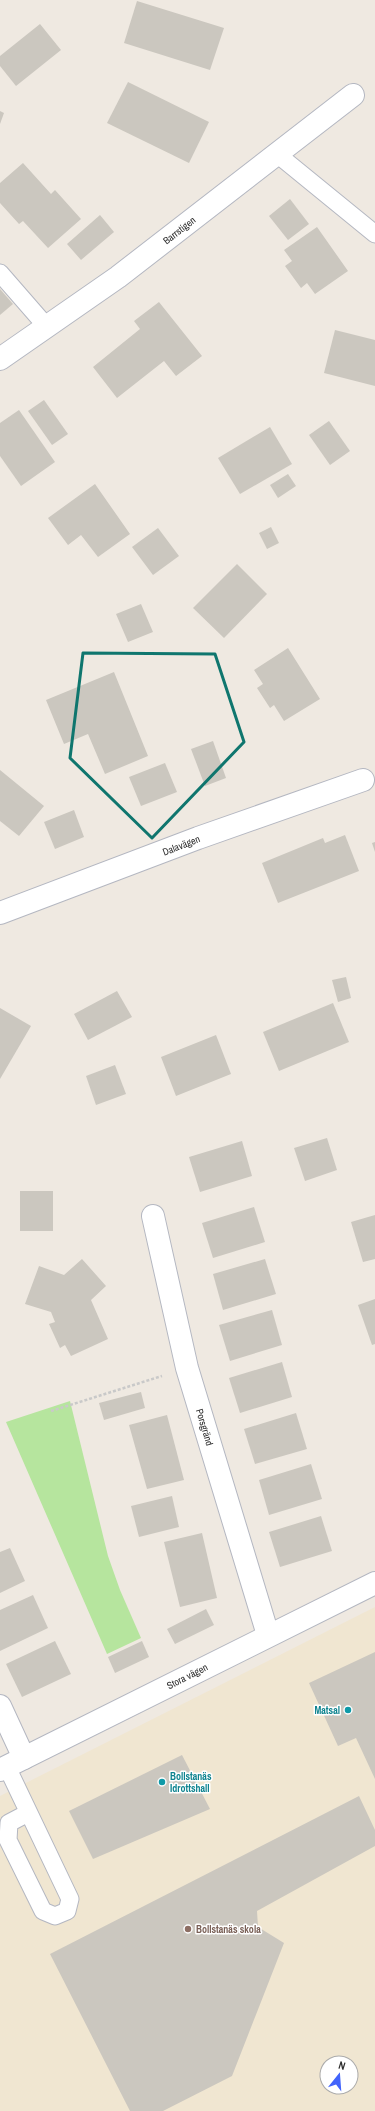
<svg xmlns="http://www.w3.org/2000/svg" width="375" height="2111" font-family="'Archivo Narrow',sans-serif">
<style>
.education{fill:#f0e6d1;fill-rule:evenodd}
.green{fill:#b6e59e}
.building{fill:#cbc7bf}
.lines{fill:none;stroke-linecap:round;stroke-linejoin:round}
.service-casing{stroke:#b4b7c1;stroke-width:19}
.minor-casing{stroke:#b4b7c1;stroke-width:24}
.path{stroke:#c9c9c9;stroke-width:2.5;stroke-dasharray:3 2;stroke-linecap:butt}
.service{stroke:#fff;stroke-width:17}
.minor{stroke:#fff;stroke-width:22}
.marked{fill:none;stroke:#0f766e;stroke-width:3;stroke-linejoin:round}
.culture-dot{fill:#0f9aa8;stroke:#fff;stroke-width:1.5}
.education-dot{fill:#8d6e63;stroke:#fff;stroke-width:1.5}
.labels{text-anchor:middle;stroke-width:3;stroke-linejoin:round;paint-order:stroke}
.street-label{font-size:10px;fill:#2e2e2e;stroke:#fff}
.culture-label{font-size:10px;font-weight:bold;fill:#0d838f;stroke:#fff;text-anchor:end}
.education-label{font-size:10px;font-weight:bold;fill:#785e54;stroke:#fff;text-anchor:start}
</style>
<rect width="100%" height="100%" fill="#efe9e1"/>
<path class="education" d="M 375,1607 L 375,2111 L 0,2111 L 0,1796 ZM 327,2063 L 351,2063 L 351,2087 L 327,2087 Z"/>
<polygon class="green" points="70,1401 108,1556 120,1590 141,1638 107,1654 6,1422"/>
<g class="building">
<polygon points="137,1 224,28 210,70 124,43"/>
<polygon points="40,24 61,50 16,86 0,66 0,56"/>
<polygon points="128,82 209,122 189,163 107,123"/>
<polygon points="0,111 4,113 0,124"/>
<polygon points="23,163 51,194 55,190 81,219 48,248 23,221 19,224 0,203 0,183"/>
<polygon points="290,199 309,224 288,240 269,216"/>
<polygon points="100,215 114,232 81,260 67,244"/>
<polygon points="317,227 348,271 315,294 307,283 301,288 285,266 292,261 284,250"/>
<polygon points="0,289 13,304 0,315"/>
<polygon points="159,302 202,356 176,376 164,361 117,398 93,367 140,329 134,321"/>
<polygon points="335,330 375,340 375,386 324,373"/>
<polygon points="44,400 68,434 52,445 28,411"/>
<polygon points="19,410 55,462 21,486 0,456 0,423"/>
<polygon points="329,421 350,451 330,465 309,435"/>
<polygon points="270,427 292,464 240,494 218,458"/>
<polygon points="288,474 296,486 278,498 270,485"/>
<polygon points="95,484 130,534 98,557 81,535 68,545 48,518"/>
<polygon points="271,527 279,543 267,549 259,533"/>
<polygon points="158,528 179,556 153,575 132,547"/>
<polygon points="237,564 267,594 224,638 193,608"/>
<polygon points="141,604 153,632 128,642 116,614"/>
<polygon points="288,648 320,699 284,721 274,705 270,708 257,688 263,684 254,670"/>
<polygon points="114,672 148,756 105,774 88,734 64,744 46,700"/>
<polygon points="213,741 226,778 205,786 191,749"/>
<polygon points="165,763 177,792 141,806 129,777"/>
<polygon points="0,770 44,806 19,836 0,821"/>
<polygon points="74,810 84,837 55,849 44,822"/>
<polygon points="345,835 359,871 278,903 262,863 323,838 325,843"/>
<polygon points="375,842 375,852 372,843"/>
<polygon points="346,977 351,998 338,1002 332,980"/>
<polygon points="117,991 132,1017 88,1040 74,1014"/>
<polygon points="333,1003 349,1042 279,1071 263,1032"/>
<polygon points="0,1008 31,1026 0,1079"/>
<polygon points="216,1035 231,1074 176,1096 161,1057"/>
<polygon points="115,1065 126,1094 96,1105 86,1076"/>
<polygon points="327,1138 337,1170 305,1181 294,1148"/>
<polygon points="242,1141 252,1176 200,1192 189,1157"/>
<rect x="20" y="1191" width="33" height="40"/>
<polygon points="254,1207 265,1242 213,1258 202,1223"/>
<polygon points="375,1215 375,1259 363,1262 351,1222"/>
<polygon points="82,1259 106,1286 91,1300 108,1339 71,1356 65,1345 60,1348 49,1324 55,1322 51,1312 25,1304 39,1266 64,1275"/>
<polygon points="265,1259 276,1294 223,1310 213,1274"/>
<polygon points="375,1299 375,1344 372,1345 358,1305"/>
<polygon points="272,1310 282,1345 230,1361 219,1325"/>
<polygon points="282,1362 292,1397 240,1413 229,1378"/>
<polygon points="141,1392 145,1408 104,1420 99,1403"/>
<polygon points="296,1413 307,1449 255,1464 244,1429"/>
<polygon points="167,1415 184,1480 147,1489 129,1425"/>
<polygon points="311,1464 322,1499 269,1515 259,1480"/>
<polygon points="172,1496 179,1527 139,1537 131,1506"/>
<polygon points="321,1516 332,1551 280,1567 269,1532"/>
<polygon points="202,1533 217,1598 180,1607 164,1542"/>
<polygon points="10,1548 25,1581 0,1593 0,1552"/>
<polygon points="33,1595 48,1628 0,1651 0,1610"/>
<polygon points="206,1609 214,1625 175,1644 167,1629"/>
<polygon points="55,1641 71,1674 22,1697 6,1664"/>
<polygon points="142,1641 149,1657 115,1673 108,1657"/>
<polygon points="375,1652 375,1779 356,1738 338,1746 309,1683"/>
<polygon points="182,1755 210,1809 93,1859 69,1811"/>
<polygon points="359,1796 375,1830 375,1846 257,1911 258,1927 284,1943 232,2076 163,2111 130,2111 50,1954"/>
</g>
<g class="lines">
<g class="service-casing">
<g id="service">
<polyline points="277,154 375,234"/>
<polyline points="0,273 47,327"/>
<polyline points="7,1767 70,1899 67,1911 55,1916 43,1911 8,1840 9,1823 28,1813"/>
</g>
</g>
<g class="minor-casing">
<g id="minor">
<polyline points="0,359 118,277 353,95"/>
<polyline points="0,913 198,838 363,780"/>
<polyline points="153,1216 187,1368 268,1635"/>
<polyline points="0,1706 24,1758"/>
<polyline points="0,1770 375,1583"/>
</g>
</g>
<polyline class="path" points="51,1411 162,1376"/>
<use href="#service" class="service"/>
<use href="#minor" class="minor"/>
</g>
<path class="marked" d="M 83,653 L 215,654 L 244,742 L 152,838 L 70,758 Z"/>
<g class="culture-dot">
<circle cx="348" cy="1710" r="4"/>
<circle cx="162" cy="1782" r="4"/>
</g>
<circle class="education-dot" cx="188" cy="1929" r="4"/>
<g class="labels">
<g class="street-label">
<text transform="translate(179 230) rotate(-38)" y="4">Barrstigen</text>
<text transform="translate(181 845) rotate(-21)" y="4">Dalavägen</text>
<text transform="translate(205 1427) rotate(73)" y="4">Porsgränd</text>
<text transform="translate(187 1676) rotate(-27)" y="4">Stora vägen</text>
</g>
<g class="culture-label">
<text x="340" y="1714">Matsal</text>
<text x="170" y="1780" text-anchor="start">Bollstanäs<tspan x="170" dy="12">Idrottshall</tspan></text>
</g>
<g class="education-label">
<text x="196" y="1933">Bollstanäs skola</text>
</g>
</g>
<g transform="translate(339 2075) rotate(17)"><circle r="19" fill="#ffffff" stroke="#ababab"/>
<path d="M0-3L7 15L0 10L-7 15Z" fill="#4264fb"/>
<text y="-6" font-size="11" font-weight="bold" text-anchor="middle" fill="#2e2e2e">N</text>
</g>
</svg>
